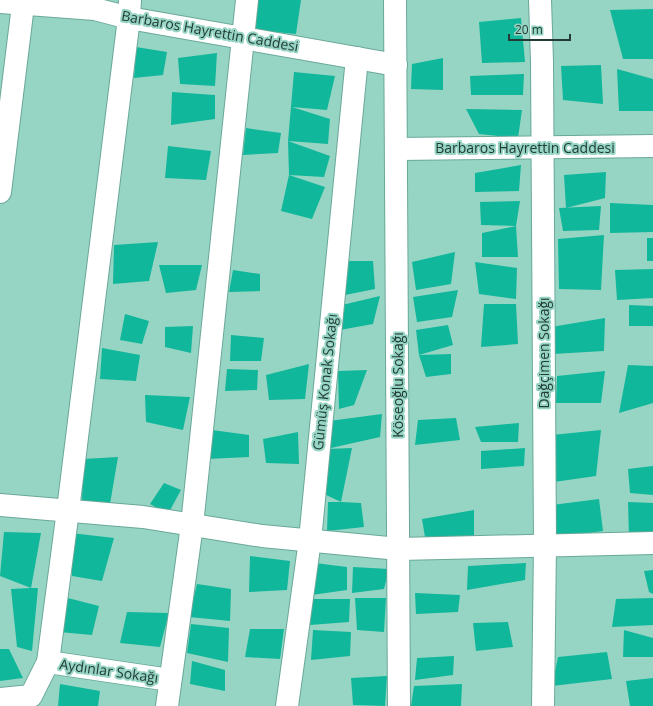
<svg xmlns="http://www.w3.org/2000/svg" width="653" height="706" font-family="'Open Sans',sans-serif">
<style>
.building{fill:#11b79b}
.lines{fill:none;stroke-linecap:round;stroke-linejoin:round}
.minor-casing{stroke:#6aa898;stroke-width:24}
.minor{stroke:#fff;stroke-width:22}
.labels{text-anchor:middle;stroke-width:4;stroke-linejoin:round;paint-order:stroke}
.street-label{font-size:14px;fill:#223c35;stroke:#96d5c4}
</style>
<rect width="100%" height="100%" fill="#96d5c4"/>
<g class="building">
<polygon points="258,0 301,0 296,34 254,30"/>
<polygon points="653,9 653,59 623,59 610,10"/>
<polygon points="521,18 525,62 482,63 479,22"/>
<polygon points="136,47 167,52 163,75 134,78"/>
<polygon points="217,53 215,86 180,84 178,58"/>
<polygon points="443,58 443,90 411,89 412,64"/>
<polygon points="601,65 603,104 563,100 561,66"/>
<polygon points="617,69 653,79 653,111 619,111"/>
<polygon points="294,72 335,76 327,110 292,107 330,119 328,144 288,141 330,156 324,177 289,175 325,187 312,219 281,211 289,175 288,141"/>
<polygon points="524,74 523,95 471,95 470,76"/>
<polygon points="172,92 215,95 215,119 171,125"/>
<polygon points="466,109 522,110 518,138 479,134"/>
<polygon points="246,128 281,133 278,153 243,155"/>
<polygon points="168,146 211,151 206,180 165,178"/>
<polygon points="521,165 519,191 475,192 475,173"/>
<polygon points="606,172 605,198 566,208 564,175"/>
<polygon points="520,201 516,226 481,225 480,202"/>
<polygon points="610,203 653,205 653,232 610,233"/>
<polygon points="601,206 599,230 563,231 559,208"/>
<polygon points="516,226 518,257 482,257 482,233"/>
<polygon points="604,235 601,290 559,289 558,239"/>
<rect x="647" y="238" width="6" height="23"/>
<polygon points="158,242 149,281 113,284 114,245"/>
<polygon points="455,252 451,284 416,290 412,262"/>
<polygon points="348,261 373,261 375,289 345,295"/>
<polygon points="475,262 517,268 516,299 479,294"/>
<polygon points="159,265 202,265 196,290 166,293"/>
<polygon points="653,269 653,298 617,300 615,270"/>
<polygon points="233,270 260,274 260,291 229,292"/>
<polygon points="458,290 452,317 417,322 413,297"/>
<polygon points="380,296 373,324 340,330 342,305"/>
<polygon points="484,304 516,304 518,344 481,347"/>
<polygon points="629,305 653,306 653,326 629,326"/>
<polygon points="125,314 149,321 142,344 120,340"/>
<polygon points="605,318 604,351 553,354 551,327"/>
<polygon points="448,325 453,345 419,355 416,330"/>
<polygon points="193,326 191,353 165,347 165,327"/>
<polygon points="231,335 264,338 261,361 230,361"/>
<polygon points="102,348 140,355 136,381 100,379"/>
<polygon points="451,354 451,374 426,377 419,355"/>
<polygon points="309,364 305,399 269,400 266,375"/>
<polygon points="628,365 653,366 653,403 619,413"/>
<polygon points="227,369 258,370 257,390 225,391"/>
<polygon points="367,370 354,405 339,409 338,371"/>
<polygon points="605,371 601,403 556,403 557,376"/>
<polygon points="145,395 190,397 183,430 146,422"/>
<polygon points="382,414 380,437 331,448 322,418 329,421"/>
<polygon points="456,418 460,440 415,445 418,420"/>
<polygon points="519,423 518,442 481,442 475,427"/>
<polygon points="212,430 249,435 249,457 207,459"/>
<polygon points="601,430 596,476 554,482 552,435"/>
<polygon points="298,432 299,464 266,463 263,439"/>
<polygon points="352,448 341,502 361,503 364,527 327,531 328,502 341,502 324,494 326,449"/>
<polygon points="525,448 524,466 481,469 481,451"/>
<polygon points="118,457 110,504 82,503 83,459"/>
<polygon points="653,466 653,495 630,493 628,469"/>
<polygon points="164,483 181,490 168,514 150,504"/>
<polygon points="599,499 603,531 553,538 552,505"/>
<polygon points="628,502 653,503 653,536 629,538"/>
<polygon points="474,510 474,540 426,543 422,519"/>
<polygon points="4,532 41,533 31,588 38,588 32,651 17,647 11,589 31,588 0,576"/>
<polygon points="71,533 114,538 102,581 72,576"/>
<polygon points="250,556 290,561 287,590 249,592"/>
<polygon points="315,563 347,567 347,590 312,595"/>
<polygon points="526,563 525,580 467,590 468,566"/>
<polygon points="353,567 389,569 384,589 352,593"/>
<polygon points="653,570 653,594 649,592 644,571"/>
<polygon points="197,584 231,589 230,621 189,617"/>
<polygon points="415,593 460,595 458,612 416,614"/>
<polygon points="64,597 99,606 92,635 59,632"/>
<polygon points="355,598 386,598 384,632 357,630"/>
<polygon points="653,598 653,625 612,627 616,599"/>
<polygon points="313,599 350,599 349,622 310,625"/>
<polygon points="127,612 169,613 160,647 120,643"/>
<polygon points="508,622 513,647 476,651 473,623"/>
<polygon points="191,624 229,628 228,662 187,653"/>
<polygon points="250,629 284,629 280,659 245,657"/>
<polygon points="313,630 351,632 350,656 311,660"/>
<polygon points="624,630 653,638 653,657 623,657"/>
<polygon points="0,649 9,649 23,678 0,681"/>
<polygon points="607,652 612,679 552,686 558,657"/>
<polygon points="454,656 453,675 415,680 417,658"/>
<polygon points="192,661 225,670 225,691 190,684"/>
<polygon points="387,676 385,706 353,705 351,678"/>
<polygon points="653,678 653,706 630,706 626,681"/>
<polygon points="60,684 100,691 98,706 58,706"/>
<polygon points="462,684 461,706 411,706 414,686"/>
</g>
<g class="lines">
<g class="minor-casing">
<g id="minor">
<polyline points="395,0 399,706"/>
<polyline points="540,0 542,61 545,545 543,706"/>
<polyline points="0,2 95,9 129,18 396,65"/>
<polyline points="396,149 653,146"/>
<polyline points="0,192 23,5"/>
<polyline points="0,505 143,517 262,536 399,549 653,543"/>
<polyline points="48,662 170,680"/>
<polyline points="0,699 31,696 48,662 68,510 129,18 130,0"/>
<polyline points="167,706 192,525 247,0"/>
<polyline points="287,706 310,540 357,58"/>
</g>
</g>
<use href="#minor" class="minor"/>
</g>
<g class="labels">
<g class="street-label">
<text transform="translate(210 31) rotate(10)" y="5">Barbaros Hayrettin Caddesi</text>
<text x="525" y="153">Barbaros Hayrettin Caddesi</text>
<text transform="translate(544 353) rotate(-90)" y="5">Dağçimen Sokağı</text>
<text transform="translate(325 382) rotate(-84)" y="5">Gümüş Konak Sokağı</text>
<text transform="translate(398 385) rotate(-90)" y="5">Köseoğlu Sokağı</text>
<text transform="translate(109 671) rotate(8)" y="5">Aydınlar Sokağı</text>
</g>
</g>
<path d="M509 34v6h61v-6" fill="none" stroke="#223c35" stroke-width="2"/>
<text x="515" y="34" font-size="12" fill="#223c35" stroke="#96d5c4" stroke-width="3" paint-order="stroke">20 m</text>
</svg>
